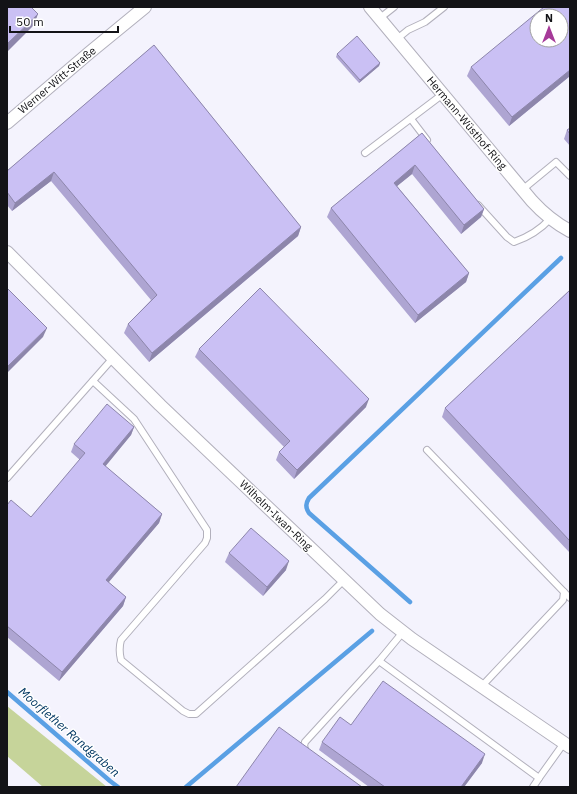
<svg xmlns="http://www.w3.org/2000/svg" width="577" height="794" font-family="'IBM Plex Sans',sans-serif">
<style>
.green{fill:#c6d49a}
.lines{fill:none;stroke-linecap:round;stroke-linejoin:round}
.stream{stroke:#5aa0e4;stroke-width:4.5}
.service-casing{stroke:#b2b0bc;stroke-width:8}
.minor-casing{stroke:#b2b0bc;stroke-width:14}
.service{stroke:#fff;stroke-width:6}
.minor{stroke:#fff;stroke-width:12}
.wall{fill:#aea5d2}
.shaded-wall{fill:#8d86ab}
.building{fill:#cac0f4;stroke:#8d86ab;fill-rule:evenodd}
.labels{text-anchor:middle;stroke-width:3;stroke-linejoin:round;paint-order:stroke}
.street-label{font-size:11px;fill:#131317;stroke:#fff}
.water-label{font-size:12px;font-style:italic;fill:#003661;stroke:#fff}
</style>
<rect width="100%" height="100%" fill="#f4f3fd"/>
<polygon class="green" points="7,706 107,787 43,787 7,756"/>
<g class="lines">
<g class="stream">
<path d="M 410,602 L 309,513 C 305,507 306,503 309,498 L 561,258"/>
<polyline points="7,692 110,781 118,787"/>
<polyline points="186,787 372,631"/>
</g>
<g class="service-casing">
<g id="service">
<polyline points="380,18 394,7"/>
<polyline points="397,39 408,30 425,22 444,7"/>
<polyline points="411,119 427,140"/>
<polyline points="365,153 443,94"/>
<polyline points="522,190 556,162 570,176"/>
<path d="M 478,205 L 507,237 L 514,242 C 529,237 540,230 551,218"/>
<path d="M 93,381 L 134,419 L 207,530 L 207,538 L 205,543 L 121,640 C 119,647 119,652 121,660 L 183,711 L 189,714 L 196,714 L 325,599 L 344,580"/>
<polyline points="427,450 564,592 563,600 481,687"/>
<polyline points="7,478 113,358"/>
<polyline points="564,592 570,598"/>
<polyline points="403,632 379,661 539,778 564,743"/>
<polyline points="306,752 304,746 305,742 379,661"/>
<polyline points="533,787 539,778"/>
</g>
</g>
<g class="minor-casing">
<g id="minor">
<path d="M 370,7 L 532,201 C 543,213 555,223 570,231"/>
<polyline points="7,123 89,53 145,7"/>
<polyline points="7,252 160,405 380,614 412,639 570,747"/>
</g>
</g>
<use href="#service" class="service"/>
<use href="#minor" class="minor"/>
</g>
<g class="wall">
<polygon points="570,7 570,76 509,126 467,76 471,67"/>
<polygon points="154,45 301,227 298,236 149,362 124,333 128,324 151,300 51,181 12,211 7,205 7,171"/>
<polygon points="337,54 380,63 379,66 359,83 336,57"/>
<polygon points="570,128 570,146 564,139 567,130"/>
<polygon points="422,133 484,209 481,217 461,234 412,174 397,186 469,273 466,282 415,323 327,217 331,208"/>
<polygon points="570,290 570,553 442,417 445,408"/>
<polygon points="199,349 366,407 294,479 276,460 279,452 284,447 195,357"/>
<polygon points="134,427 131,435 105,466 162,514 159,523 108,582 126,597 123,606 59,681 7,637 7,505 31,517 80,460 71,452 74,444"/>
<polygon points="229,553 286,570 263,596 225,562"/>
<polygon points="351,725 482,763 464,787 369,787 319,750 322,742"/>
</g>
<g class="shaded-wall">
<polygon points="38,14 34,25 7,52 7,44"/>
<polygon points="380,63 379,66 359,83 360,80"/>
<polygon points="570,70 570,76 509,126 512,117"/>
<polygon points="415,165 412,174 391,191 394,183"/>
<polygon points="54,172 51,181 12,211 15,203"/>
<polygon points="484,209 481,217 461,234 464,225"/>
<polygon points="301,227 298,236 149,362 152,353"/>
<polygon points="469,273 466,282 415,323 418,315"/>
<polygon points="47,328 43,337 7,373 7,367"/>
<polygon points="369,399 366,407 294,479 297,470"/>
<polygon points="134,427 131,435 100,473 103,464"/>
<polygon points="162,514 159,523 103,589 106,580"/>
<polygon points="289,561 286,570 263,596 267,587"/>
<polygon points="126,597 123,606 59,681 62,672"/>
<polygon points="485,754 482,763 464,787 461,787"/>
</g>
<g class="building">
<polygon points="7,7 31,7 38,14 7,44"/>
<path d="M 544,7 L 570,7 L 570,70 L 512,117 L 471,67 ZM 537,16 L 561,16 L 561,40 L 537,40 Z"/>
<polygon points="357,36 380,63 360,80 337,54"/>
<polygon points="154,45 301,227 152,353 128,324 157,295 54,172 15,203 7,192 7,171"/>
<polygon points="570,128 570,134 567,130"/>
<polygon points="422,133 484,209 464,225 415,165 394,183 469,273 418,315 331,208"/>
<polygon points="7,288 47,328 7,367"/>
<polygon points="260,288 369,399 297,470 279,452 290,441 199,349"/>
<polygon points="570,290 570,541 445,408"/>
<polygon points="107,404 134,427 103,464 162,514 106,580 126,597 62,672 7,626 7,505 11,500 31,517 85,453 74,444"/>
<polygon points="251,528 289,561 267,587 229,553"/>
<polygon points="383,681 485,754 461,787 385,787 322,742 340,717 351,725"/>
<polygon points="279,727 362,787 236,787"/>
</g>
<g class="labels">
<g class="street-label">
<text transform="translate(57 80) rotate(-40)" y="4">Werner-Witt-Straße</text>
<text transform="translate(467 123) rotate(50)" y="4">Hermann-Wüsthof-Ring</text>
<text transform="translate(276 515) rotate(44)" y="4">Wilhelm-Iwan-Ring</text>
</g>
<g class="water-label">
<text transform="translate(69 732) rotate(41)" y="4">Moorflether Randgraben</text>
</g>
</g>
<rect width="577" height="794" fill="none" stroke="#131317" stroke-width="16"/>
<g transform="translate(549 28)"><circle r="19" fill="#ffffff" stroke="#a1a1a2"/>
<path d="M0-3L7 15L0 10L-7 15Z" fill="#a63a99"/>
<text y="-6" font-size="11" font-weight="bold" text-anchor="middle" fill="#131317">N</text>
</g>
<path d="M10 26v6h108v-6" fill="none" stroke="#131317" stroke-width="2"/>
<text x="16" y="26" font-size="12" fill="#131317" stroke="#ffffff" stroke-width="3" paint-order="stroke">50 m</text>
</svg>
